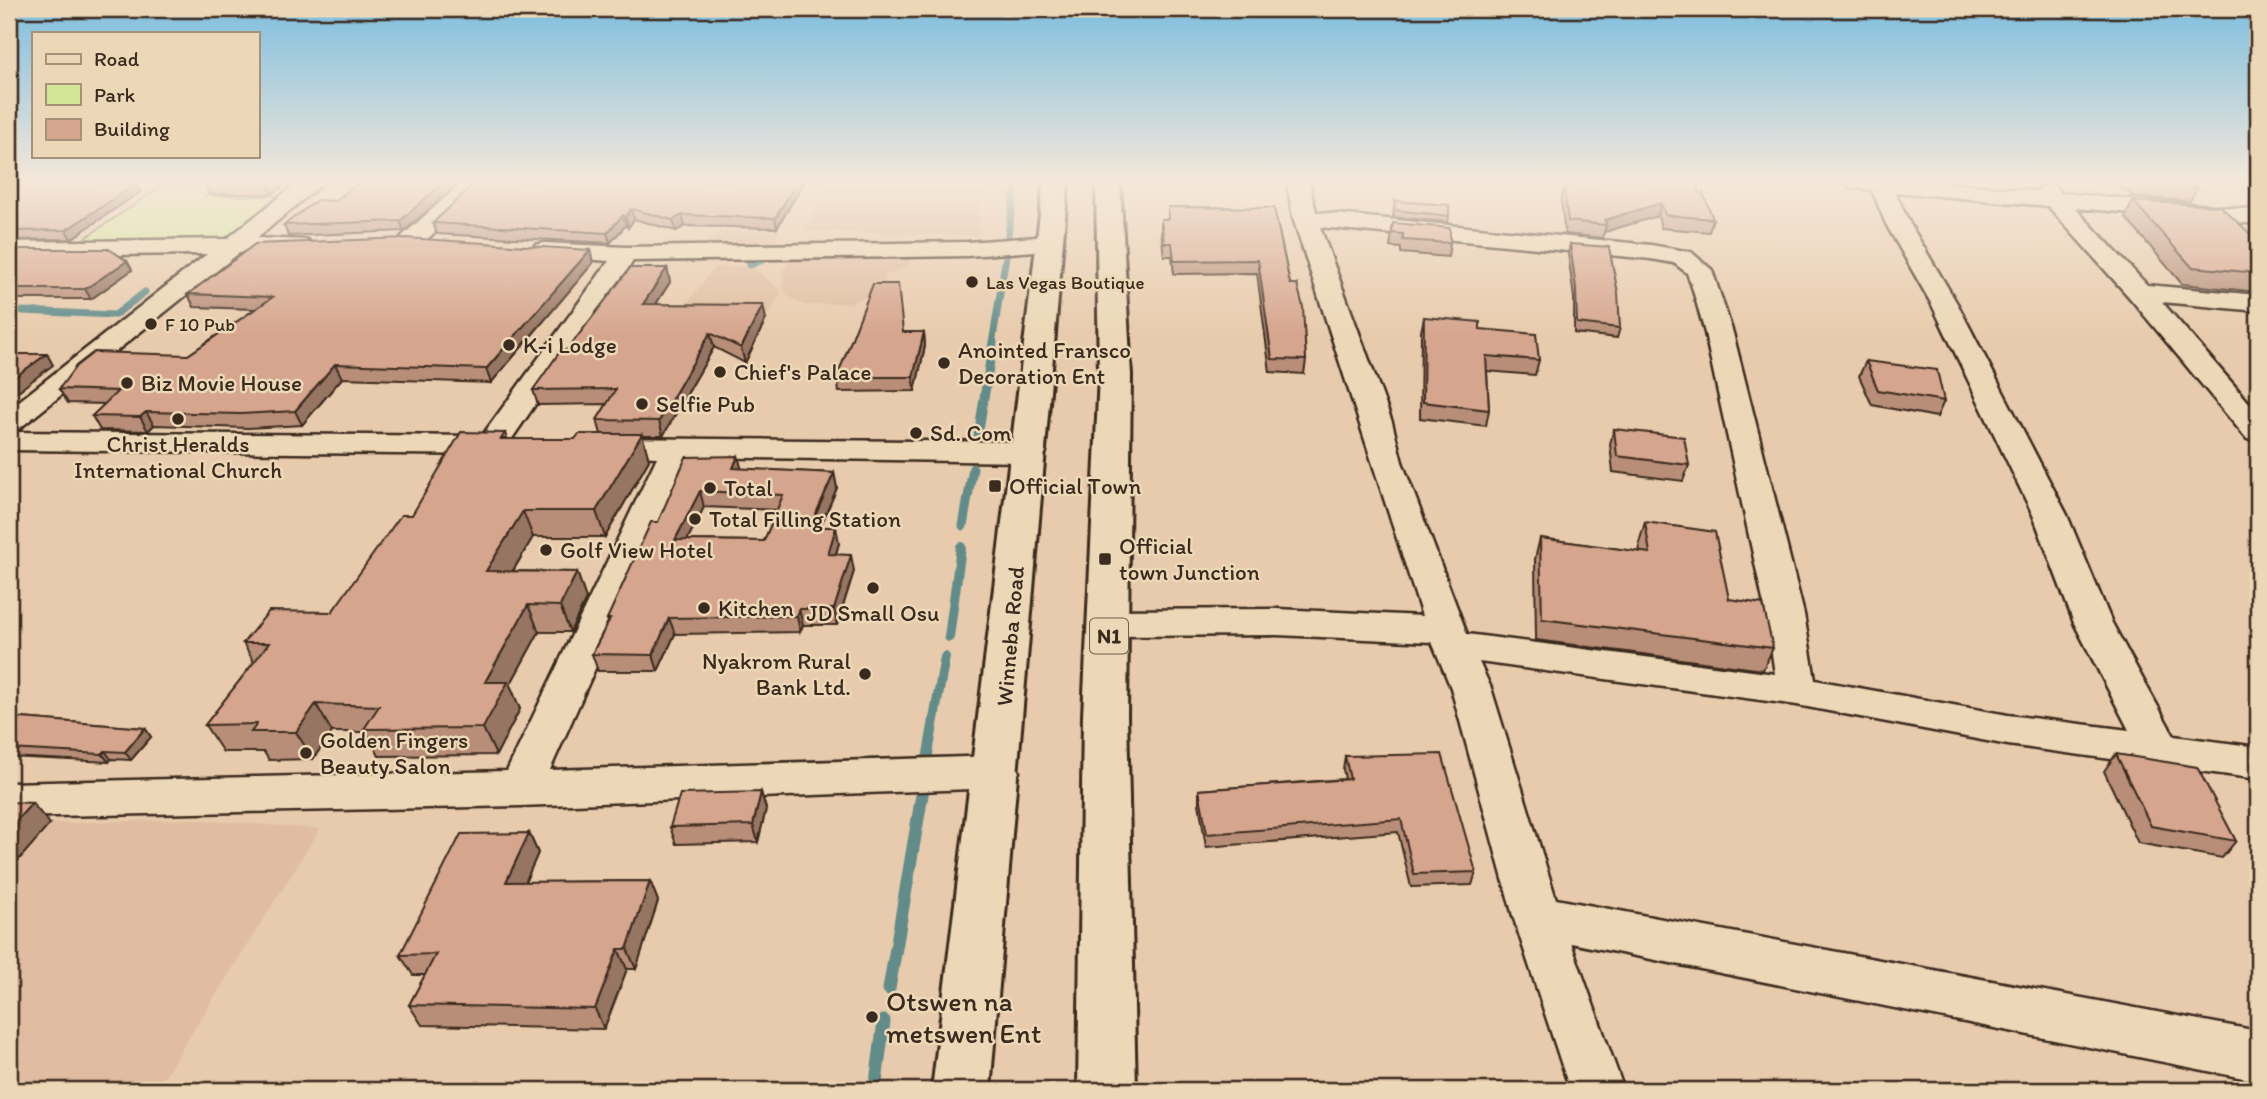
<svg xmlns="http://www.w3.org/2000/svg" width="2267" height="1099" font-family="Itim,sans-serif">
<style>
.built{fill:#e0bda0}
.green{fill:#d2e599;stroke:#86885c;stroke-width:2}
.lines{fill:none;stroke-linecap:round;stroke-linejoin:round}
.stream-far3{stroke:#628c8a;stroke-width:7}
.stream-far2{stroke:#628c8a;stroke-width:9}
.stream-far1{stroke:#628c8a;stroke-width:10}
.stream{stroke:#628c8a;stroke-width:13}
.street-casing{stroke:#3b2a1e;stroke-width:5}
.highway-casing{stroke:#3b2a1e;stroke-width:6}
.street{fill:#ecd8b6;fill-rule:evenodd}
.highway{fill:#ecd8b6;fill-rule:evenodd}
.wall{fill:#b88e79;stroke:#3b2a1e;stroke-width:2;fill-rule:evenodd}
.shaded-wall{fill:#967463;stroke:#3b2a1e;stroke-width:2}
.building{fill:#d6a58d;stroke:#3b2a1e;stroke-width:2;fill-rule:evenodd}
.poi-dot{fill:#3b2a1e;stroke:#ecd8b6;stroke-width:2.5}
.labels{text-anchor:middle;stroke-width:5;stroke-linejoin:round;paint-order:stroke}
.far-poi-label{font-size:19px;fill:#3b2a1e;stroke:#ecd8b6;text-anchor:start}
.shield{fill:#ecd8b6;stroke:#705e4c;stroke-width:2}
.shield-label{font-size:21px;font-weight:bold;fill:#3b2a1e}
.poi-label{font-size:23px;fill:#3b2a1e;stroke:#ecd8b6;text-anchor:start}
.street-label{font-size:23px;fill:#3b2a1e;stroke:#ecd8b6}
.near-poi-label{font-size:28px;fill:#3b2a1e;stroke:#ecd8b6;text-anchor:start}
</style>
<rect width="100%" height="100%" fill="#e8cbac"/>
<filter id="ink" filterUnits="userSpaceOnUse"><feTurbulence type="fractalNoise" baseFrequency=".0143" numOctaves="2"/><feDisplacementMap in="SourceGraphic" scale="14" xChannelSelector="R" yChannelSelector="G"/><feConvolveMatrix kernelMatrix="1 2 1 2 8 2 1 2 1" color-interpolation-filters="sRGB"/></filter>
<g filter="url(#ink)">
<g class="built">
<polygon points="830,182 981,182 978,236 805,231"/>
<polygon points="780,230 774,244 704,246 719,231"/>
<polygon points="911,256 908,266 885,276 886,289 850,303 804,305 789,297 784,290 783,270 793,257"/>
<polygon points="715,267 752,267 759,272 782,292 769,313 750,326 674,320"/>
<polygon points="190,819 320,829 156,1090 9,1090 9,859 37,824"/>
</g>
<polygon class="green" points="168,182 226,182 207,196 282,196 226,242 79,242"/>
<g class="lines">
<g class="stream-far3">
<polyline points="1008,235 1016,182"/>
<polyline points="750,265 775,255"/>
<polyline points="9,311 14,311"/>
<polyline points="23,311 115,315 145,292"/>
<polyline points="992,344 1006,256"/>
</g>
<g class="stream-far2">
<polyline points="978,436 993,342"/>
<polyline points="963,526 973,468"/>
</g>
<g class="stream-far1">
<polyline points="949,637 961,547"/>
<polyline points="926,765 945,657"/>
<polyline points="922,791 923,787"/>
</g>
<g class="stream">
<polyline points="889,989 923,789"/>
<polyline points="875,1090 884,1021"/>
</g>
<g class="street-casing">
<g id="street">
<polygon points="298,182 324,182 257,238 308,240 311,245 308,250 239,253 15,432 482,436 609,261 535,255 532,250 535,245 544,243 626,247 967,242 1050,236 1059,238 1062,243 1059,248 1050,250 967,256 633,261 511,440 515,446 510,453 499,455 9,450 9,409 207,254 9,256 9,242 227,239"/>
<polygon points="463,182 488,182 420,246 402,246 399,241 402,236"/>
<path d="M 1287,182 L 1309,182 L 1316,212 L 1651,245 L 1691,252 L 1712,270 L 1733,333 L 1804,614 L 1815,680 L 2008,715 L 2129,730 L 2074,623 L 2033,515 L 1932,305 L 1886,224 L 1872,190 L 1849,187 L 1846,182 L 1940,182 L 2036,191 L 2047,184 L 2055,186 L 2061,193 L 2258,210 L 2258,224 L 2075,208 L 2147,285 L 2258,295 L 2258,311 L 2162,302 L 2258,413 L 2258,441 L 2247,439 L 2130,298 L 2048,206 L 1895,192 L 1910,224 L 1958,305 L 2067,515 L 2112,623 L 2174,736 L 2258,747 L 2258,779 L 2008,745 L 1797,705 L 1479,662 L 1491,688 L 1556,899 L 2258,1031 L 2258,1081 L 1571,943 L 1624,1090 L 1570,1090 L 1513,916 L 1451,688 L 1432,642 L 1277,635 L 1110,636 L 1097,632 L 1091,623 L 1097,614 L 1110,610 L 1277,609 L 1422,616 L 1293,218 ZM 1320,227 L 1651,259 L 1674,263 L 1687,273 L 1693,290 L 1705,333 L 1766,614 L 1775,674 L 1467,634 L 1402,462 L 1392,422 Z"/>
<polygon points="600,438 1030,442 1041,445 1046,452 1041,459 1030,462 689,457 550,770 998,756 1013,760 1019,772 1013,784 998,788 520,806 9,817 9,783 507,771 657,457 589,454 584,447 589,440"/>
</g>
</g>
<g class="highway-casing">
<g id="highway">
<polygon points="1044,182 1068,182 990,1090 932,1090"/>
<polygon points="1096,182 1120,182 1131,375 1127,716 1136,1090 1078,1090 1083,716 1099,375"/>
</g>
</g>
<use href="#street" class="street"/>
<use href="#highway" class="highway"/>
</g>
<g class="wall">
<polygon points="9,182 121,182 119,184 136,184 140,192 71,239 9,240"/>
<polygon points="204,182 288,182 272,194 209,194"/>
<polygon points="360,182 460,182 404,231 288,236 284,225 335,201"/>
<polygon points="476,182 804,182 777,228 685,226 676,231 634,219 628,228 626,225 610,243 437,234 433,223"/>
<polygon points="1566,182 1698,182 1699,192 1713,219 1709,232 1661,228 1658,216 1604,232 1603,238 1565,234 1561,200 1564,187 1567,187"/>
<polygon points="2113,182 2191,182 2197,188 2190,201 2135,197"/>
<polygon points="1395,201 1449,216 1448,222 1393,217"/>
<polygon points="2133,201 2258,241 2258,292 2182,284 2125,217"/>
<polygon points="1168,207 1274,208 1306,360 1304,374 1270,372 1257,273 1174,274 1172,256 1164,256 1161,231 1161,219 1168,219"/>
<polygon points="1393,223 1450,243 1448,257 1401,253 1401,248 1390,247"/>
<polygon points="1570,244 1620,328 1617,338 1574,333 1574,298 1568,254"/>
<polygon points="9,249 127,261 132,270 91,299 9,299"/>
<polygon points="590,250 593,263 491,383 342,378 302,425 248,428 154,425 148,431 100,430 92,416 105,404 68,403 59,389 188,355 255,309 194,307 188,294"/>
<polygon points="667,268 670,282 656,304 766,319 745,363 714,347 663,436 642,436 649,460 605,537 533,537 513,571 577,572 586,599 570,632 539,632 510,685 520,709 496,755 379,756 366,732 332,732 313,759 269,760 264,752 223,752 205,725 254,662 243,643 332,612 412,515 505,433 507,439 575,439 601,434 597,420 607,404 538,405 533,390 567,350"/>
<polygon points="1424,317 1480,329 1539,360 1535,375 1487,371 1489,410 1486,426 1420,418 1421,332"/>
<polygon points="903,332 924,332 925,346 915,391 839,392 837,377"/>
<polygon points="1866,361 1944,401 1937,417 1872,405 1859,376"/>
<polygon points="1614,429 1689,465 1683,481 1613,472 1610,444"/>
<path d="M 738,456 L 741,469 L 834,473 L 837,488 L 820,527 L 839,543 L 836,554 L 854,571 L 837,625 L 803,625 L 800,632 L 675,634 L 658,671 L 598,671 L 592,654 L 608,622 L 607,619 L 658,522 ZM 704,507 L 777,510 L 764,541 L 687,540 Z"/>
<polygon points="1645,522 1729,599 1773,648 1763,670 1536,640 1535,559 1540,538 1640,552 1639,543"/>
<polygon points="9,717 145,728 151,737 131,760 111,759 109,762 9,757"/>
<polygon points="2116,754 2236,841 2222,858 2138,843 2104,771"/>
<polygon points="1345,756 1476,872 1472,885 1411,887 1398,832 1206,847 1199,803 1199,790 1345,779 1343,769"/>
<polygon points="761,792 766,809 758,842 676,844 670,827"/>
<polygon points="529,833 538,853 525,882 650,881 658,901 636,969 627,969 604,1029 422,1025 409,1005 425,975 413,975 400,955"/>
</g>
<g class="shaded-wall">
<polygon points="267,182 288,182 272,194"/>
<polygon points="444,182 460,182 404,231 400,221"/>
<polygon points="797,182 804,182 777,228 775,218"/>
<polygon points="136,184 140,192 71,239 66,230"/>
<polygon points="1661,203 1658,216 1604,232 1606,225 1605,220"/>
<polygon points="631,209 634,219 628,228 626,217"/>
<polygon points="623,215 626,225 610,243 607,233"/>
<polygon points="682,215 685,226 676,231 673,220"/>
<polygon points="590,250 593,263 491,383 486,369"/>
<polygon points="127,261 132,270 91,299 85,289"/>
<polygon points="667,268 670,282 647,318 643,304"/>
<polygon points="763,305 766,319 745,363 741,348"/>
<polygon points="924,332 925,346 915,391 913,377"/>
<polygon points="710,333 714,347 663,436 659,421"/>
<polygon points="47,354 53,365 9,398 9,381"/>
<polygon points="335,364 342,378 302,425 295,411"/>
<polygon points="146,412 154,425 148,431 140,417"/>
<polygon points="642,434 649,460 605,537 596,511"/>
<polygon points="9,456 15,466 9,472"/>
<polygon points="738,456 742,471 733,468"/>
<polygon points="834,473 837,488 813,543 810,527"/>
<polygon points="700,491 704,507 679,556 675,540"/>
<polygon points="523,511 533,537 497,597 486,571"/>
<polygon points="836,527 839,543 831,570 828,554"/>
<polygon points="851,555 854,571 837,625 834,609"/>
<polygon points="577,572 586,599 570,632 560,606"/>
<polygon points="528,605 539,632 510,685 520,709 496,755 483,728 485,682"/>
<polygon points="799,609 803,625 800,632 797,616"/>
<polygon points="669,618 675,634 658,671 653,655"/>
<polygon points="316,704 332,732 313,759 296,732"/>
<polygon points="145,728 151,737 131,760 125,752"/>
<polygon points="105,751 111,759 109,762 102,754"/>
<polygon points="761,792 766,809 758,842 753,825"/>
<polygon points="32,803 50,824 9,871 9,829"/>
<polygon points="529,833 538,853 516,903 506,882"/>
<polygon points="650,881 658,901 636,969 627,949"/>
<polygon points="618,949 627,969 604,1029 595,1009"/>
</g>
<g class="building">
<polygon points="9,182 99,182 97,184 136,184 66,230 9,231"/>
<polygon points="360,182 444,182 400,221 284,225 317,200 335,201"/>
<polygon points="476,182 797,182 775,218 682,215 673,220 631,209 626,217 623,215 607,233 433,223"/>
<polygon points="1572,182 1698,182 1699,192 1703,193 1713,219 1665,215 1661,203 1605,220 1606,225 1568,221 1564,187 1573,188"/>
<polygon points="2140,182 2191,182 2197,188 2142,184"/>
<polygon points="1395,201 1449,205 1449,216 1394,210"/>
<polygon points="2133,201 2220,206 2258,241 2258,273 2192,267"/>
<polygon points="1168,207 1274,208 1290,284 1297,284 1303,307 1306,360 1272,359 1258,260 1174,261 1172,243 1164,243 1161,219 1169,219"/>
<polygon points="1393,223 1450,228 1450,243 1403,240 1403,234 1392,233"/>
<polygon points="406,238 590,250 486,369 335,364 295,411 241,414 146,412 140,417 92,416 118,391 59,389 76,366 94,352 188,355 273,297 188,294 255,244"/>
<polygon points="1570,244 1609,247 1618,293 1620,328 1577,323 1576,288"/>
<polygon points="9,249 109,249 127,261 85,289 9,289"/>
<polygon points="630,268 667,268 643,304 763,305 741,348 710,333 659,421 597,420 616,389 533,390 561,350 567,350"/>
<polygon points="873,284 898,284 903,332 924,332 913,377 837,377"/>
<polygon points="1424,317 1480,322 1480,329 1536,334 1539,360 1486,356 1489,410 1423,402"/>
<polygon points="9,354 47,354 9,381"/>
<polygon points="1866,361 1937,370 1944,401 1878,390"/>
<polygon points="1614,429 1684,437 1689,465 1617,456"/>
<polygon points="461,432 505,433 501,439 575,439 579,434 642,434 596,511 523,511 486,571 577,572 560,606 528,605 485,682 508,682 483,728 364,729 379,706 316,704 296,732 251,732 257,724 205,725 269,643 243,643 269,611 332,612 401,515 412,515"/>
<path d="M 738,456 L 733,468 L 834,473 L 810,527 L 836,527 L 828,554 L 851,555 L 834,609 L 799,609 L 797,616 L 669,618 L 653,655 L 592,654 L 610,619 L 607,619 L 651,522 L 658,522 L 686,457 ZM 700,491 L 783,495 L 764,541 L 675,540 Z"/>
<polygon points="1645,522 1715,532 1729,599 1763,604 1773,648 1542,619 1540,538 1650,553"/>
<polygon points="9,717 145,728 125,752 105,751 102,754 9,749"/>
<polygon points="1442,754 1476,872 1414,874 1401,819 1207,834 1199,790 1350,779 1345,756"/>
<polygon points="2116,754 2197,767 2236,841 2151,826"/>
<polygon points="761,792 753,825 670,827 680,794"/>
<polygon points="9,802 32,803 9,829"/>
<polygon points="529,833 506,882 650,881 627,949 618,949 595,1009 409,1005 436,954 400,955 461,834"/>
</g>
</g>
<linearGradient id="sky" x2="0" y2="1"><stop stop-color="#7dbedf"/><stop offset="0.54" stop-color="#f5e8da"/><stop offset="1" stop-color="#f5e8da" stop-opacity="0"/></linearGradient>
<rect width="2267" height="336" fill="url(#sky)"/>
<g class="poi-dot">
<circle cx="972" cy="282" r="7"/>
<circle cx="151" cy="324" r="7"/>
<circle cx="509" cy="345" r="7"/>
<circle cx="944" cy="363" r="7"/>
<circle cx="720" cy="372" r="7"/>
<circle cx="127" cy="383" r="7"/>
<circle cx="642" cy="404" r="7"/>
<circle cx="178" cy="419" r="7"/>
<circle cx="916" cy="433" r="7"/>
<rect x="988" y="479" width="14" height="14" rx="3.5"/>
<circle cx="710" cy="488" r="7"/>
<circle cx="695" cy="519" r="7"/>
<circle cx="546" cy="550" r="7"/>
<rect x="1098" y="552" width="14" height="14" rx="3.5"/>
<circle cx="873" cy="588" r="7"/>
<circle cx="704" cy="608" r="7"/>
<circle cx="865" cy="674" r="7"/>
<circle cx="306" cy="753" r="7"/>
<circle cx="872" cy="1017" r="7"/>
</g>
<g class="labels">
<g class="far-poi-label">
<text x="986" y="289">Las Vegas Boutique</text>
<text x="165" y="331">F 10 Pub</text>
</g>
<rect class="shield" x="1090" y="618.5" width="38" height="35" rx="5"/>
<g class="shield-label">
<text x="1109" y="643">N1</text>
</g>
<g class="poi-label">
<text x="523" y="353">K-i Lodge</text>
<text x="958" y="358">Anointed Fransco<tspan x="958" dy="26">Decoration Ent</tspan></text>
<text x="734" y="380">Chief's Palace</text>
<text x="141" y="391">Biz Movie House</text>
<text x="656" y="412">Selfie Pub</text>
<text x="930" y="441">Sd. Com</text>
<text x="178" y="452" text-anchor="middle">Christ Heralds<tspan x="178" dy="26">International Church</tspan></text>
<text x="1009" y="494">Official Town</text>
<text x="724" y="496">Total</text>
<text x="709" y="527">Total Filling Station</text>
<text x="1119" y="554">Official<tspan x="1119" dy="26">town Junction</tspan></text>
<text x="560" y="558">Golf View Hotel</text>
<text x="718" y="616">Kitchen</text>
<text x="873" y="621" text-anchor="middle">JD Small Osu</text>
<text x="851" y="669" text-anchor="end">Nyakrom Rural<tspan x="851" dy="26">Bank Ltd.</tspan></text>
<text x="320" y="748">Golden Fingers<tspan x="320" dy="26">Beauty Salon</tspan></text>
</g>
<g class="street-label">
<text transform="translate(1010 636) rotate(-85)" y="8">Winneba Road</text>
</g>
<g class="near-poi-label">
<text x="886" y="1011">Otswen na<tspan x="886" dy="32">metswen Ent</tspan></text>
</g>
</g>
<rect width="2267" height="1099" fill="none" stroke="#ecd8b6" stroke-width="35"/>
<rect x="18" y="18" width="2232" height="1064" fill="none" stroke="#3b2a1e" stroke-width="2.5" filter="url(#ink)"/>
<rect x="32" y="32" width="228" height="126" fill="#ecd8b6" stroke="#a59279" stroke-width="2"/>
<rect x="46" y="54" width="35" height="10" fill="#ecd8b6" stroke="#a59279" stroke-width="2"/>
<text x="94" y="66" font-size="21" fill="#3b2a1e">Road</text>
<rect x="46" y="84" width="35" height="21" fill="#d2e599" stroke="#a59279" stroke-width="2"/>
<text x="94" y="102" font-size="21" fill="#3b2a1e">Park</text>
<rect x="46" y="119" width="35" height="21" fill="#d6a58d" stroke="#a59279" stroke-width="2"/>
<text x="94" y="136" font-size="21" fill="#3b2a1e">Building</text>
</svg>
